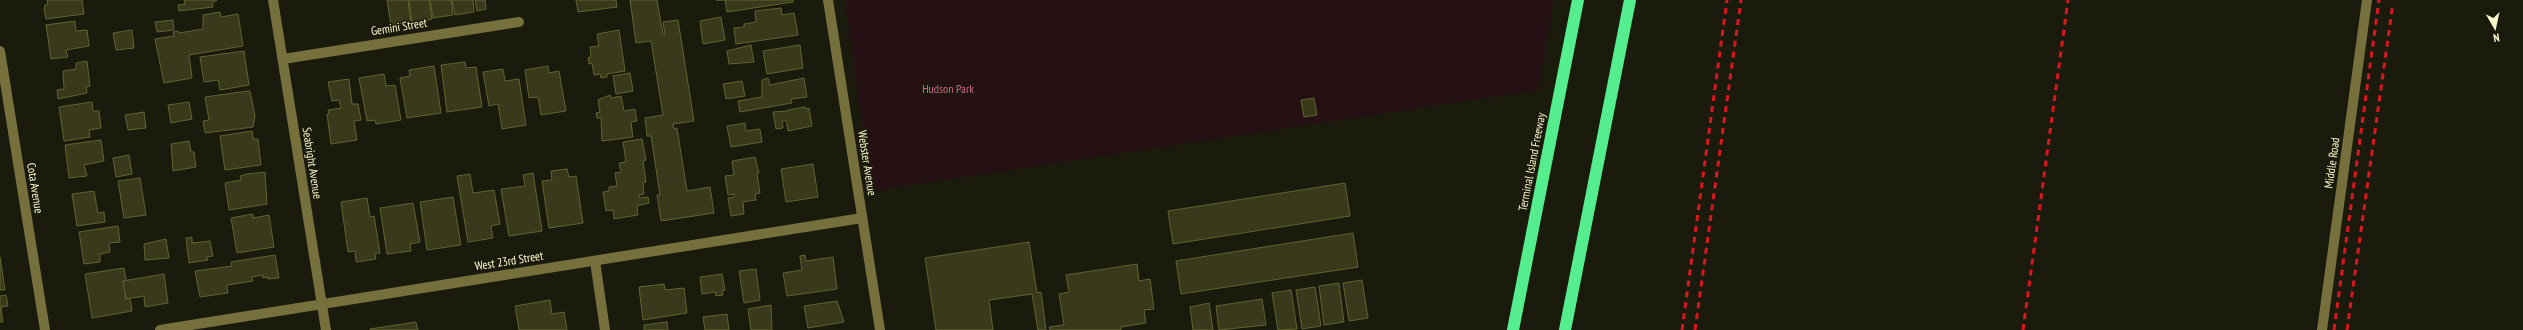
<svg xmlns="http://www.w3.org/2000/svg" width="2523" height="330" font-family="'PT Sans Narrow',sans-serif">
<style>
.green{fill:#251114}
.building{fill:#383a1b;stroke:#61642f}
.lines{fill:none;stroke-linecap:round;stroke-linejoin:round}
.minor{stroke:#76703d;stroke-width:10}
.highway{stroke:#54ee8e;stroke-width:12}
.rail{stroke:#dc161f;stroke-width:3;stroke-dasharray:6 5;stroke-linecap:butt}
.labels{text-anchor:middle;stroke-width:3;stroke-linejoin:round;paint-order:stroke}
.street-label{font-size:12px;fill:#faf9cc;stroke:#1b1b0d}
.park-label{font-size:12px;fill:#d1618d;stroke:#1b1b0d}
</style>
<rect width="100%" height="100%" fill="#1b1b0d"/>
<polygon class="green" points="845,0 1554,0 1538,90 871,191"/>
<g class="building">
<polygon points="47,0 82,0 84,14 46,19 44,9 45,5 48,4"/>
<polygon points="184,0 217,0 212,3 213,7 179,11 178,5 185,4"/>
<polygon points="387,0 408,0 411,22 391,25"/>
<polygon points="409,0 429,0 432,19 412,23"/>
<polygon points="430,0 451,0 453,15 433,18"/>
<polygon points="452,0 473,0 474,12 455,15"/>
<polygon points="475,0 485,0 486,9 477,11"/>
<polygon points="576,0 616,0 617,7 578,12"/>
<polygon points="630,0 657,0 663,35 665,35 663,22 678,20 694,121 673,124 674,129 677,128 687,191 710,187 714,213 661,221 657,195 660,195 651,136 647,136 645,118 663,115 651,41 636,43"/>
<polygon points="716,0 793,0 793,2 727,12 725,0"/>
<polygon points="781,8 782,15 794,13 798,35 736,44 734,28 744,27 744,24 756,22 755,11"/>
<polygon points="220,12 221,17 238,14 243,46 189,55 192,78 164,83 155,39 174,36 173,32 178,31 179,33 203,29 203,15"/>
<polygon points="721,17 725,40 703,44 700,21"/>
<polygon points="173,20 174,30 157,32 155,22"/>
<polygon points="75,21 76,31 87,30 89,46 66,50 68,57 51,59 46,25"/>
<polygon points="132,30 134,48 116,50 113,33"/>
<polygon points="619,30 625,71 607,74 607,77 601,78 600,74 594,75 592,63 589,64 588,58 591,57 590,47 599,46 597,34"/>
<polygon points="751,45 754,62 729,64 727,51"/>
<polygon points="800,45 803,68 767,74 763,51"/>
<polygon points="244,51 249,85 220,90 218,80 204,82 200,57"/>
<polygon points="87,61 90,86 86,87 87,93 58,99 57,90 64,89 63,71 76,69 76,63"/>
<polygon points="465,62 466,68 476,67 482,107 447,112 441,65"/>
<polygon points="434,66 441,113 407,118 400,78 410,76 409,70"/>
<polygon points="548,66 549,73 559,71 566,111 541,115 538,97 529,98 525,70"/>
<polygon points="503,69 505,81 519,79 526,125 502,129 498,104 489,106 483,72"/>
<polygon points="630,73 633,91 616,94 613,76"/>
<polygon points="384,74 386,86 395,85 401,120 376,124 375,120 367,121 359,78"/>
<polygon points="768,78 770,85 804,78 807,97 791,99 792,103 740,112 738,101 762,97 762,80"/>
<polygon points="349,79 352,104 358,104 361,120 354,121 357,140 331,144 327,114 329,114 328,110 341,108 339,100 332,101 328,82"/>
<polygon points="742,81 745,96 726,99 723,84"/>
<polygon points="248,91 250,91 255,116 253,127 205,133 203,121 209,120 205,97"/>
<polygon points="610,95 611,98 621,96 624,111 635,109 637,121 631,122 633,137 602,141 601,118 597,118 596,113 600,112 598,100"/>
<polygon points="1314,98 1317,115 1304,117 1301,100"/>
<polygon points="92,102 93,111 99,111 101,128 89,130 90,137 64,141 59,107"/>
<polygon points="189,102 192,119 171,123 168,105"/>
<polygon points="805,107 806,109 809,108 812,126 788,131 786,120 782,121 783,128 776,129 773,112 788,111 788,110"/>
<polygon points="144,112 146,128 128,130 125,115"/>
<polygon points="745,123 746,131 760,129 762,142 731,147 727,126"/>
<polygon points="252,131 253,139 258,139 261,165 225,170 220,136"/>
<polygon points="642,139 646,160 643,161 646,182 643,183 644,194 639,195 639,198 648,197 649,203 637,206 638,215 614,219 613,210 606,211 603,192 609,191 609,187 617,186 615,173 621,172 619,163 626,162 623,142"/>
<polygon points="101,140 104,161 84,165 87,176 69,178 65,145"/>
<polygon points="189,141 191,152 194,152 196,167 173,171 171,144"/>
<polygon points="129,155 132,174 116,177 113,158"/>
<polygon points="755,157 759,173 757,174 760,193 755,194 756,200 743,202 744,214 731,216 728,198 734,197 734,194 728,195 725,176 734,175 732,161"/>
<polygon points="813,164 818,197 786,202 781,169"/>
<polygon points="567,169 569,177 576,176 583,223 549,228 542,181 552,180 551,171"/>
<polygon points="265,172 267,204 229,210 225,183 241,180 240,176 247,174"/>
<polygon points="533,173 542,231 509,236 501,189 525,186 523,175"/>
<polygon points="470,174 473,193 494,190 500,224 491,226 493,238 468,242 457,176"/>
<polygon points="140,178 146,215 124,218 118,181"/>
<polygon points="1345,183 1350,216 1173,244 1168,211"/>
<polygon points="94,191 98,213 104,212 105,222 77,226 72,194"/>
<polygon points="453,197 461,245 427,250 420,202"/>
<polygon points="367,198 370,217 374,216 380,253 375,254 376,259 356,262 355,251 348,252 341,202"/>
<polygon points="413,203 420,242 410,244 411,251 387,254 380,208"/>
<polygon points="253,214 253,218 269,215 274,247 237,253 231,218"/>
<polygon points="118,226 120,242 109,243 110,252 100,254 100,262 84,264 79,232"/>
<polygon points="1353,233 1358,267 1181,294 1176,261"/>
<polygon points="192,237 192,243 210,241 213,256 207,257 208,260 189,263 186,238"/>
<polygon points="166,239 169,258 145,260 144,244"/>
<polygon points="1029,242 1037,293 1041,292 1046,330 1038,330 1032,294 989,300 993,330 936,330 925,258"/>
<polygon points="275,255 279,278 268,279 268,277 263,278 263,275 252,277 253,281 227,285 228,293 200,297 195,271 232,266 231,262"/>
<polygon points="805,255 806,261 833,257 837,289 787,296 783,273 802,270 800,256"/>
<polygon points="0,257 5,290 0,290"/>
<polygon points="1137,264 1139,281 1150,279 1154,309 1144,310 1146,323 1121,327 1121,330 1050,330 1049,327 1064,325 1059,294 1069,292 1066,275"/>
<polygon points="124,268 126,280 123,281 126,299 130,298 132,311 92,318 85,274"/>
<polygon points="756,269 760,300 744,303 739,271"/>
<polygon points="164,274 168,303 145,307 144,296 126,299 123,281"/>
<polygon points="722,274 725,290 722,291 723,295 716,296 715,292 702,294 700,277"/>
<polygon points="1362,280 1368,318 1349,321 1343,283"/>
<polygon points="1339,283 1344,322 1324,325 1319,286"/>
<polygon points="664,284 665,290 684,288 687,313 643,320 639,287"/>
<polygon points="1315,287 1321,326 1302,329 1296,290"/>
<polygon points="1291,290 1297,329 1278,330 1272,293"/>
<polygon points="6,295 8,306 1,307 3,322 0,322 0,296"/>
<polygon points="1262,299 1266,325 1219,330 1216,306"/>
<polygon points="550,300 552,314 564,312 567,330 519,330 515,306"/>
<polygon points="837,301 844,322 808,328 804,306"/>
<polygon points="1209,303 1213,330 1193,330 1190,307"/>
<polygon points="771,305 772,330 751,330 748,309"/>
<polygon points="727,314 729,330 705,330 703,317"/>
<polygon points="416,322 418,330 370,330 370,329"/>
<polygon points="667,322 668,330 644,330 644,325"/>
</g>
<g class="lines">
<g class="minor">
<polyline points="273,0 326,330"/>
<polyline points="828,0 880,330"/>
<polyline points="0,51 45,330"/>
<polyline points="283,59 519,22"/>
<polyline points="595,261 605,330"/>
<polyline points="160,330 862,218"/>
<polyline points="2322,330 2367,0"/>
</g>
<g class="highway">
<polyline points="1513,330 1578,0"/>
<polyline points="1565,330 1630,0"/>
</g>
<g class="rail">
<polyline points="1682,330 1727,0"/>
<polyline points="1695,330 1741,0"/>
<polyline points="2023,330 2068,0"/>
<polyline points="2334,330 2379,0"/>
<polyline points="2347,330 2393,3"/>
</g>
</g>
<g class="labels">
<g class="street-label">
<text transform="translate(399 27) rotate(-9)" y="4">Gemini Street</text>
<text transform="translate(1532 162) rotate(-79)" y="4">Terminal Island Freeway</text>
<text transform="translate(312 163) rotate(81)" y="4">Seabright Avenue</text>
<text transform="translate(867 163) rotate(81)" y="4">Webster Avenue</text>
<text transform="translate(2332 163) rotate(-82)" y="4">Middle Road</text>
<text transform="translate(35 188) rotate(81)" y="4">Cota Avenue</text>
<text transform="translate(509 261) rotate(-9)" y="4">West 23rd Street</text>
</g>
<g class="park-label">
<text x="948" y="93">Hudson Park</text>
</g>
</g>
<g transform="translate(2495 28) rotate(171)" stroke="#1b1b0d" stroke-width="3" paint-order="stroke">
<path d="M0-3L7 15L0 10L-7 15Z" fill="#faf9cc"/>
<text y="-6" font-size="11" font-weight="bold" text-anchor="middle" fill="#faf9cc">N</text>
</g>
</svg>
